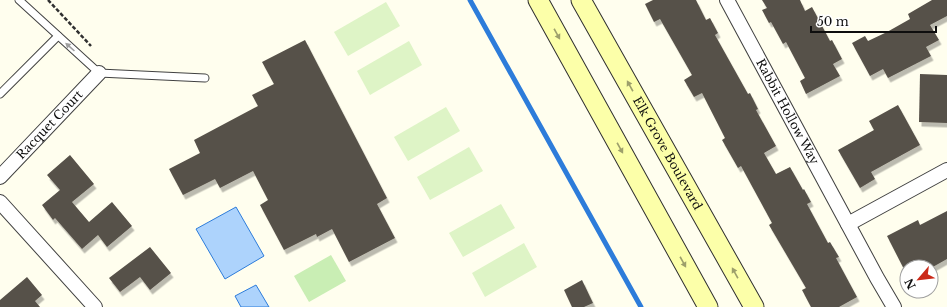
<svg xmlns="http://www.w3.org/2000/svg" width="947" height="307" font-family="'Libre Baskerville',serif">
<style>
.green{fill:#c9eeb4}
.pitch{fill:#def4c6}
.water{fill:#add3fc;stroke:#2d7cda}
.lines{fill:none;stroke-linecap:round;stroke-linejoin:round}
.stream{stroke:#2d7cda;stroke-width:5}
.building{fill:#575149;filter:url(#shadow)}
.service-casing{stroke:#414141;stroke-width:9}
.minor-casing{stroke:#414141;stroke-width:16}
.secondary-casing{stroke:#303030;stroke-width:21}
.path{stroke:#303030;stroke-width:2.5;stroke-dasharray:4 2;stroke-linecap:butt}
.service{stroke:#fff;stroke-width:7}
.minor{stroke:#fff;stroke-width:14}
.secondary{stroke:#fcffa9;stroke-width:19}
.oneway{fill:#9d9f6b}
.oneway2{fill:#9f9f9f}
.labels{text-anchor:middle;stroke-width:4;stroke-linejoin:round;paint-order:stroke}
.street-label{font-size:12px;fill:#0e0e0e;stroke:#fff}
</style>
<defs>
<filter id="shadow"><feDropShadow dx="2.5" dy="4.5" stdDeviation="0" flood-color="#0004"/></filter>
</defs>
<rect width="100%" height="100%" fill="#fffeee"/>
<polygon class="green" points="331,255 346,281 309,302 294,276"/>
<g class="pitch">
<polygon points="386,2 400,26 348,56 334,32"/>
<polygon points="409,41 422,65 370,95 357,71"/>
<polygon points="446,107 460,131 408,161 394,137"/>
<polygon points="469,147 483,171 430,200 417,177"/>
<polygon points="501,204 515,228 463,257 449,233"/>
<polygon points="524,243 537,267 485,297 472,273"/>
</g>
<g class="water">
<polygon points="236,207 264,256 225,279 196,229"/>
<polygon points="256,285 269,307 241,307 235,296"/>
</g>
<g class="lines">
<polyline class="stream" points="470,0 641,307"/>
</g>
<g class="building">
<polygon points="653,0 696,0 706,20 710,18 718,33 715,35 748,94 750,93 758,109 756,110 776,146 764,153 776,174 790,167 803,190 804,189 811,202 807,204 828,243 830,242 839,257 836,258 857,297 839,307 811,307 802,290 806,288 769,225 772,223 741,166 738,168 722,140 725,138 702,93 694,97 684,80 692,75 660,19 654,22 645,4"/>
<polygon points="762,0 800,0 805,11 812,7 830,41 832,40 842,59 833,64 840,76 806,94 800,81 805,78 786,42 783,44 771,22 769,23 762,10 767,8"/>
<polygon points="932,0 947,0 947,16 930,25 939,40 926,47 931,56 888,78 883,69 870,76 852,43 865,36 868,41 887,32 910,19 908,14"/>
<polygon points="305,40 387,198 377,204 395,238 349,262 332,229 317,237 316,234 284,250 260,205 268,200 253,171 220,188 215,179 183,195 169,169 200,153 194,140 258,106 252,95 274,84 262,62"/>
<polygon points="920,74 947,75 947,123 919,122"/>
<polygon points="898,105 920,145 871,172 875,179 860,188 838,150 874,130 869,121"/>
<polygon points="70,155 94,184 72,202 89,222 112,202 132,226 107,247 98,235 82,249 55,218 53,220 42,205 60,190 47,175"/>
<polygon points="947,211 947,259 931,268 907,267 907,275 887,236 918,220 920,225"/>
<polygon points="150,247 171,273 150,290 140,277 120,292 109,278"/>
<polygon points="27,277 42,295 35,301 40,307 0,307 0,300"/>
<polygon points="582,280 593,303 584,307 572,307 564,290"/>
</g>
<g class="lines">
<g class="service-casing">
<g id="service">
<polyline points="19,0 99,73 205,78"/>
<polyline points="0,94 58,36"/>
</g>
</g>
<g class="minor-casing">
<g id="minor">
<path id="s1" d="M 727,0 L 877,278 L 894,307"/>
<path id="s2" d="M 0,177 L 99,73"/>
<polyline points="0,202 95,307"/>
<polyline points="848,224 947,170"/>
</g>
</g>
<g class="secondary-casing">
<g id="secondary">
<polyline points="538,0 708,307"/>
<path id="s3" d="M 581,0 L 754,307"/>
</g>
</g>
<polyline class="path" points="48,0 91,46"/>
<use href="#service" class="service"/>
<use href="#minor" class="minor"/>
<use href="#secondary" class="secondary"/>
</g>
<defs><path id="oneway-solid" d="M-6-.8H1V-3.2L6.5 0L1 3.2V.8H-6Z"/></defs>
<g class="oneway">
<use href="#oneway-solid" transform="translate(557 34) rotate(61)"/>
<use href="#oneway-solid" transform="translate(630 86) rotate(-119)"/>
<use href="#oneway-solid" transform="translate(620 148) rotate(61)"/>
<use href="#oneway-solid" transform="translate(683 262) rotate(61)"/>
<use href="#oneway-solid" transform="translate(735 273) rotate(-119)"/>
</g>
<use class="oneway2" href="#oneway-solid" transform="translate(70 47) rotate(-138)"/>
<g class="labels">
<g class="street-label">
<text dy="4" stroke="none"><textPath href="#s1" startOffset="127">Rabbit Hollow Way</textPath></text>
<text dy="4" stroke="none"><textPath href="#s2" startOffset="72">Racquet Court</textPath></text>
<text dy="4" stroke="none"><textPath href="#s3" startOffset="176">Elk Grove Boulevard</textPath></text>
</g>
</g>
<g transform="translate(919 279) rotate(242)"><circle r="19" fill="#ffffff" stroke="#9f9f9f"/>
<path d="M0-3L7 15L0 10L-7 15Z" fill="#cb2918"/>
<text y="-6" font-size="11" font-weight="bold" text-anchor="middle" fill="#0e0e0e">N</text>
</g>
<path d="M811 26v6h125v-6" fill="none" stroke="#0e0e0e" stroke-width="2"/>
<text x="817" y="26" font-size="12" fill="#0e0e0e" stroke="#ffffff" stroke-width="3" paint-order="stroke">50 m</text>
</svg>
